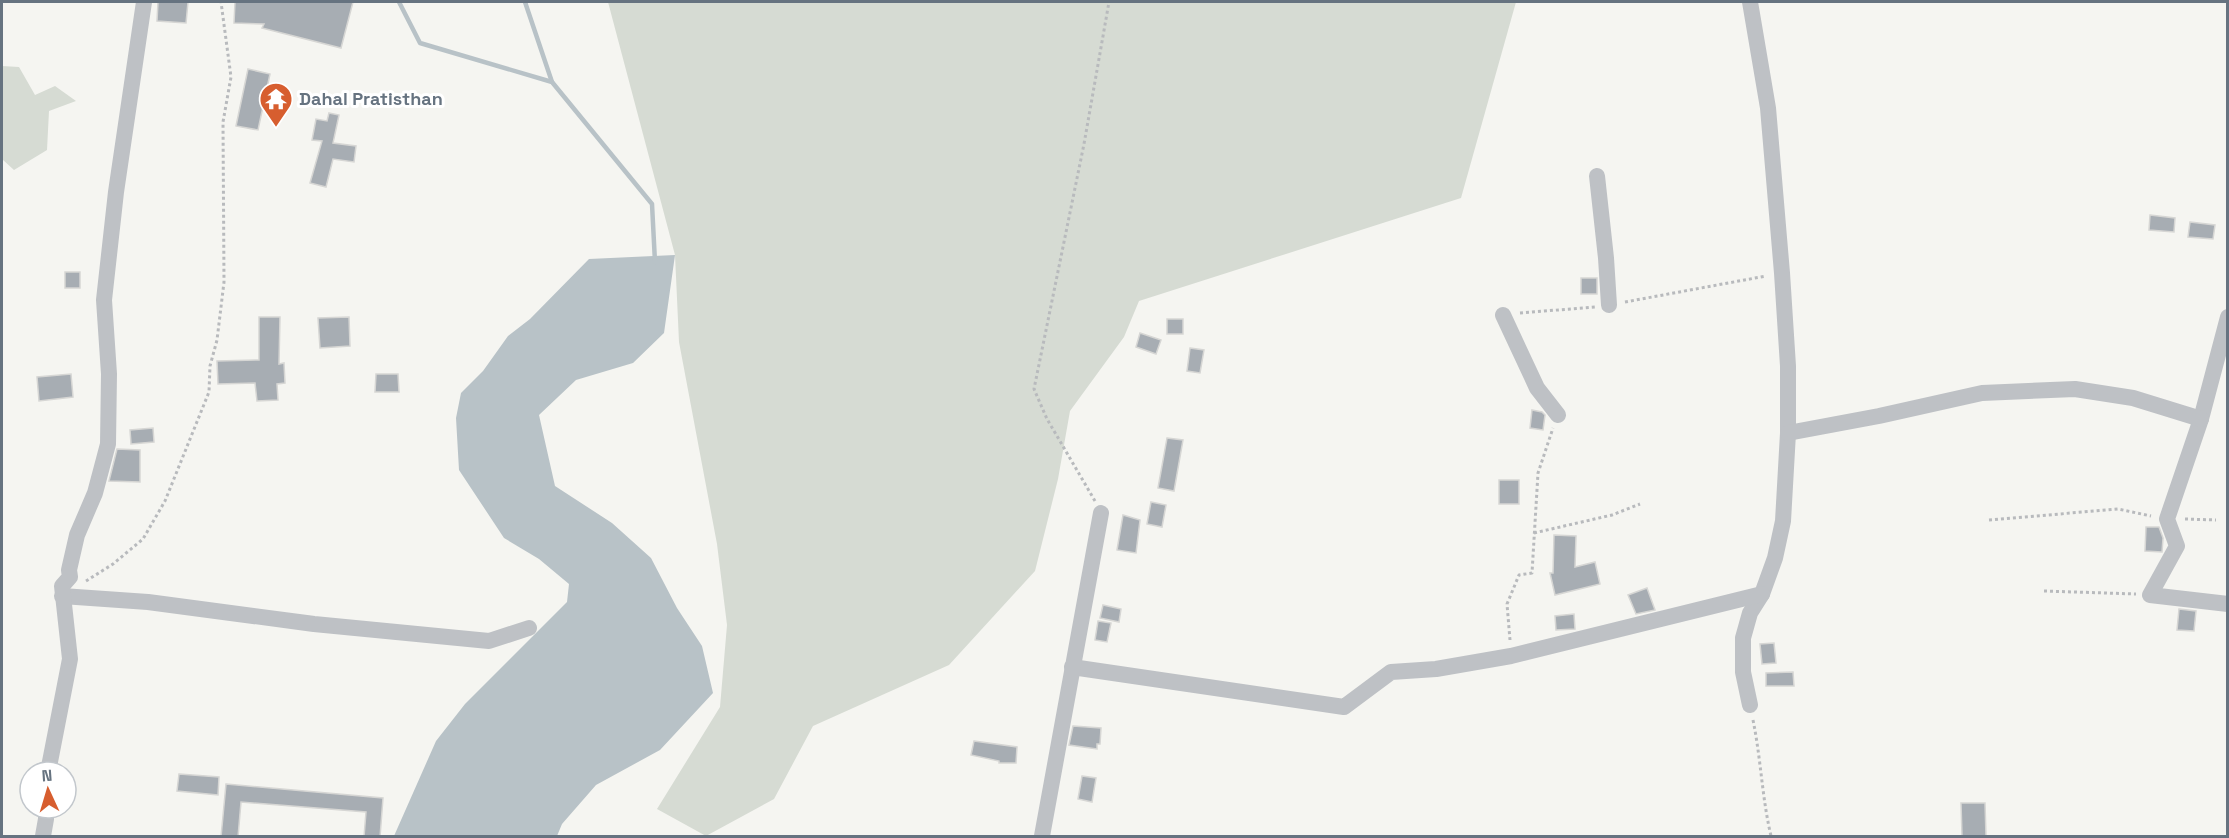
<svg xmlns="http://www.w3.org/2000/svg" width="2229" height="838" font-family="'Space Grotesk',sans-serif">
<style>
.green{fill:#d6dbd3}
.water{fill:#b8c2c7}
.lines{fill:none;stroke-linecap:round;stroke-linejoin:round}
.stream{stroke:#b8c2c7;stroke-width:4.5}
.building{fill:#a7adb3;stroke:#d6d6d4;stroke-width:1.5}
.path{stroke:#b8babd;stroke-width:3;stroke-dasharray:3 3;stroke-linecap:butt}
.minor{stroke:#bec1c5;stroke-width:16}
.labels{text-anchor:middle;stroke-width:6;stroke-linejoin:round;paint-order:stroke}
.poi-label{font-size:18px;font-weight:bold;fill:#667380;stroke:#fff;text-anchor:start}
</style>
<rect width="100%" height="100%" fill="#f5f5f1"/>
<g class="green">
<polygon points="608,2 1516,2 1461,198 1139,301 1124,337 1070,411 1058,479 1035,571 949,665 813,726 774,799 706,836 657,809 720,707 727,625 717,544 679,342 675,255"/>
<polygon points="2,66 19,67 35,95 55,86 76,101 49,111 47,150 14,170 2,159"/>
</g>
<polygon class="water" points="675,255 664,333 633,363 576,380 539,415 555,486 612,523 651,558 677,608 702,646 713,693 660,750 596,785 562,824 557,836 394,836 436,741 465,704 567,602 569,584 539,559 504,538 459,470 456,418 461,393 483,371 508,336 530,319 589,259"/>
<g class="lines">
<g class="stream">
<polyline points="399,2 420,43 552,82"/>
<polyline points="525,2 552,82 652,204 655,262"/>
</g>
</g>
<g class="building">
<polygon points="158,2 188,2 186,23 157,21"/>
<polygon points="235,2 353,2 341,48 262,28 264,24 234,23"/>
<polygon points="248,69 270,74 258,130 236,126"/>
<polygon points="329,113 339,115 333,143 356,146 354,162 333,159 326,187 310,183 322,141 312,140 316,119 327,121"/>
<polygon points="2150,215 2175,218 2174,232 2149,230"/>
<polygon points="2190,222 2215,225 2213,239 2188,237"/>
<rect x="65" y="272" width="15" height="16"/>
<rect x="1581" y="278" width="16" height="16"/>
<polygon points="259,317 280,317 279,364 284,363 285,383 277,384 278,400 257,401 255,383 218,384 217,361 259,360"/>
<polygon points="349,317 350,346 320,348 318,318"/>
<rect x="1167" y="319" width="16" height="15"/>
<polygon points="1140,333 1161,340 1156,354 1136,347"/>
<polygon points="1190,348 1204,350 1200,373 1187,371"/>
<polygon points="71,374 73,397 39,401 37,377"/>
<polygon points="376,374 398,374 399,392 375,392"/>
<polygon points="1532,410 1542,412 1545,415 1543,430 1530,428"/>
<polygon points="153,428 154,442 131,444 130,430"/>
<polygon points="1167,438 1183,440 1174,491 1158,488"/>
<polygon points="117,449 140,450 140,482 109,481"/>
<rect x="1499" y="480" width="20" height="24"/>
<polygon points="1151,502 1166,505 1162,527 1147,524"/>
<polygon points="1123,515 1140,520 1136,553 1117,550"/>
<polygon points="2146,527 2159,527 2163,538 2162,552 2145,551"/>
<polygon points="1554,535 1576,536 1575,567 1595,562 1600,584 1555,595 1550,573 1553,573"/>
<polygon points="1647,588 1655,610 1636,614 1628,595"/>
<polygon points="1103,605 1121,609 1119,622 1100,618"/>
<polygon points="2179,609 2196,611 2194,631 2177,630"/>
<polygon points="1574,614 1575,629 1556,630 1555,616"/>
<polygon points="1098,621 1111,623 1107,642 1095,640"/>
<polygon points="1774,643 1776,663 1762,664 1760,644"/>
<polygon points="1793,672 1794,686 1766,686 1766,673"/>
<polygon points="1073,726 1101,728 1100,744 1097,744 1097,749 1069,745"/>
<polygon points="974,741 1017,747 1016,763 999,763 999,761 971,755"/>
<polygon points="179,774 219,777 218,795 177,791"/>
<polygon points="1082,776 1096,778 1092,802 1078,799"/>
<polygon points="226,784 383,798 380,837 364,837 366,812 241,802 238,837 221,837"/>
<polygon points="1961,803 1985,803 1986,836 1962,836"/>
</g>
<g class="lines">
<g class="path">
<polyline points="1625,302 1766,276"/>
<polyline points="1520,313 1595,307"/>
<polyline points="1095,501 1047,419 1034,389 1084,144 1109,2"/>
<polyline points="2185,519 2216,520"/>
<polyline points="1989,520 2118,509 2151,516"/>
<polyline points="1534,533 1612,515 1640,504"/>
<polyline points="86,581 113,564 143,539 165,501 209,392 210,366 217,340 224,282 223,122 231,77 221,2"/>
<polyline points="2044,591 2136,594"/>
<polyline points="1510,640 1507,604 1519,575 1532,573 1538,473 1553,428"/>
<path d="M 1753,720 C 1761,759 1762,798 1771,836"/>
</g>
<g class="minor">
<polyline points="1750,2 1768,108 1782,273 1788,366 1788,433 1783,521 1775,558 1762,594 1750,613 1743,638 1743,672 1750,705"/>
<polyline points="1597,176 1606,258 1609,305"/>
<polyline points="1503,315 1537,388 1558,415"/>
<polyline points="2228,317 2201,419 2167,519 2177,546 2150,595 2228,604"/>
<polyline points="1788,433 1879,416 1982,393 2075,389 2133,398 2201,419"/>
<polyline points="62,596 148,602 314,624 489,641 529,628"/>
<polyline points="1072,667 1344,707 1391,672 1436,669 1511,656 1762,594"/>
<polyline points="48,772 70,659 62,586 70,577 69,570 77,535 95,493 108,444 109,374 104,300 116,192 144,2"/>
<polyline points="43,836 46,819 46,808"/>
<polyline points="1042,836 1101,513"/>
</g>
</g>
<defs>
<g id="temple-pin" transform="scale(1.725)"><path d="M0 17L-7.5 6A9.5 9.5 0 1 1 7.5 6Z" fill="#d75e2f" stroke="#fff"/><path d="M0-6L5-2H3V0L6.5 2.5H4V6H1.5V3h-3V6H-4V2.5H-6.5L-3 0V-2H-5Z" fill="#fff"/></g>
</defs>
<g fill-rule="evenodd">
<use href="#temple-pin" x="276" y="99"/>
</g>
<g class="labels">
<g class="poi-label">
<text x="299" y="105">Dahal Pratisthan</text>
</g>
</g>
<rect width="2229" height="838" fill="none" stroke="#667380" stroke-width="6"/>
<g transform="translate(48 790) rotate(356)"><circle r="28" fill="#ffffff" stroke="#c2c7cc" stroke-width="1.5"/>
<path d="M0-4.5L10 22L0 15L-10 22Z" fill="#d75e2f"/>
<text y="-9" font-size="16" font-weight="bold" text-anchor="middle" fill="#667380">N</text>
</g>
</svg>
